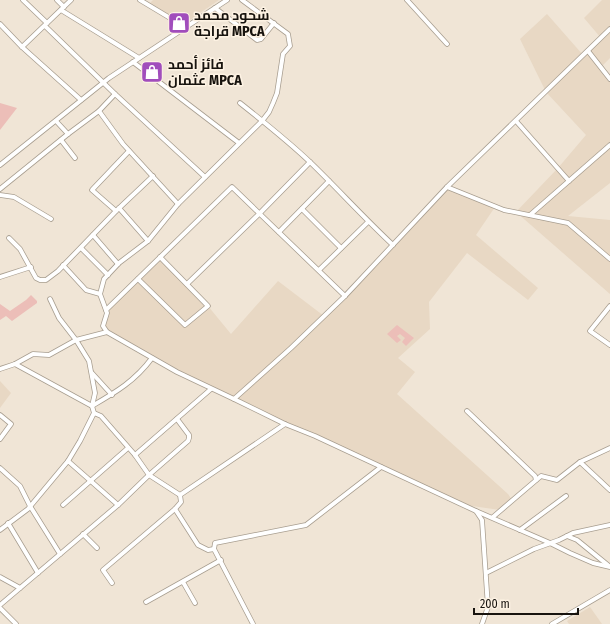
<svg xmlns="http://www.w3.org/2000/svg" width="610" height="624" font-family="'Fira Sans Condensed',Cairo,sans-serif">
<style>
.built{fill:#e8d8c4}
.green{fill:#ecbeb8}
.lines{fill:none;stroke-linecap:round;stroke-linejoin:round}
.minor-casing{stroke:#a89e90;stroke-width:5.5}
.minor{stroke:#fff;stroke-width:4}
.labels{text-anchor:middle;stroke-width:3;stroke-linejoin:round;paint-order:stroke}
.poi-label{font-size:14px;font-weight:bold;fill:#17130e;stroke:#fdf2e3;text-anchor:start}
</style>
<rect width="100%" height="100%" fill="#f0e5d6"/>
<g class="built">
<polygon points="153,0 219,0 184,24 149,4"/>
<polygon points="602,0 610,0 610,58 601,67 610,79 610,183 568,216 610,220 610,294 516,212 558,168 586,135 546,92 520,39 547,14 583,55 601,38 584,18"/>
<polygon points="447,187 495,207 476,235 538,288 528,300 467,253 429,302 430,329 398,358 415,372 397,394 508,494 512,500 500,510 465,505 177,372 105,329 106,310 160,257 208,306 231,334 278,281 324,316"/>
<polygon points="0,381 11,393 0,408"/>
<polygon points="590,607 602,624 569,624 567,621"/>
</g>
<g class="green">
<polygon points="0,103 17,108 0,130"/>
<polygon points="31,295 37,301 37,303 12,321 6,316 0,320 0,304 10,311 26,300"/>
<polygon points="397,325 414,338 406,346 402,342 405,338 400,334 397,336 401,340 397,343 387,334"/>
</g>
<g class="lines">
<g class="minor-casing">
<g id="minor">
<polyline points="23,0 47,23"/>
<polyline points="57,0 64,7"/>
<polyline points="140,0 185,27"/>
<polyline points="407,0 447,44"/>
<polyline points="215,8 257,40 261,39 274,23"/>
<polyline points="61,10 139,58"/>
<polyline points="0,24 22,47 81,100"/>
<polyline points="45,26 115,94 205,177"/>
<polyline points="22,47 71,0"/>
<polyline points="588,51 610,79"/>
<polyline points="133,62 239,143"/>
<path d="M 240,103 C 264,122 288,141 310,162 C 338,189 364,218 393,245"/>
<polyline points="99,111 123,144 178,204"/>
<polyline points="56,121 68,134"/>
<polyline points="516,121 569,181"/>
<polyline points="61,140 75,158"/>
<polyline points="0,165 109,78 227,0"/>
<polyline points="447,187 504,210 568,223 610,259"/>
<polyline points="0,189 68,134 99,111 115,94"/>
<polyline points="0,195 14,197 51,219"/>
<polyline points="119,208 148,241"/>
<polyline points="302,209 341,248"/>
<polyline points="116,211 92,190 129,151"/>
<polyline points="530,215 610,145"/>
<polyline points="279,232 329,181"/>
<polyline points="93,235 118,264"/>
<polyline points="9,238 20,249 36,278 40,280 46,280 58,271 116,211 153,176"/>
<polyline points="81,248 108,275"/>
<polyline points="63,265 86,290 100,294"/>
<polyline points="319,270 368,222"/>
<polyline points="0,277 31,267"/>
<polyline points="138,279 185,325 208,306 160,257"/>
<polyline points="187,284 260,213 310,162"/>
<polyline points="50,299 59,318 76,340 89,361 95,393 92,406 94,413 80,441 68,461"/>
<polyline points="610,306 590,331 610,345"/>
<polyline points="106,310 232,187 345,296"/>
<polyline points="107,332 103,326 107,313 100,294 104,279 119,263 148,241 178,204 262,121 269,112 273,103 277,93 283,54 290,46 288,34 242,0"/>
<path d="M 15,364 L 92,406 C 116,392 135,381 152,358"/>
<polyline points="0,369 15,364 33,354 49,355 76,340 107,332 177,372 234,399 285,424 315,436 476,511 482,520 488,607 482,624"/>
<polyline points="92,373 112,395"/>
<polyline points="234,399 291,348 345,296 447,187 610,29"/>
<polyline points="467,411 535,476 536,480"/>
<polyline points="94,413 101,416 135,455 149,475 188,441 189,438 189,435 177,419"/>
<polyline points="0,415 11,424 0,439"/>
<polyline points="135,455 211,389"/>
<polyline points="580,462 610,490"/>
<polyline points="0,468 20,486 30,506 60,554"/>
<polyline points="63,505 128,448"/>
<polyline points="175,509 198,545 208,550 214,549"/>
<polyline points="476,511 550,543 570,553 593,563 610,567"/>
<polyline points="493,517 541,476 557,480 580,462 610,448"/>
<polyline points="8,523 38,573"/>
<polyline points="0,530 28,509 68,461 118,505 149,475 180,495 285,424"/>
<polyline points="520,530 566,496"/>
<polyline points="83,534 97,548"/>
<polyline points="567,536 577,540 609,566"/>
<polyline points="486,573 534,549 559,540 573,533 610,525"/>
<polyline points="0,577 20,588"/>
<polyline points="183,582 195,603"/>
<polyline points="112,583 103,570 175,509 181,502 180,495"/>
<polyline points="146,602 221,560"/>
<polyline points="0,605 118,505"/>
<polyline points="0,608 16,624"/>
<polyline points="253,624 214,549 215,543 306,525 381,467"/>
<polyline points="552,624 610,590"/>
</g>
</g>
<use href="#minor" class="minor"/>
</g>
<defs>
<g id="shop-square" transform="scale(1.15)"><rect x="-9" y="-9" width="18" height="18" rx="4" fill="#a14dbc" stroke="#fdf2e3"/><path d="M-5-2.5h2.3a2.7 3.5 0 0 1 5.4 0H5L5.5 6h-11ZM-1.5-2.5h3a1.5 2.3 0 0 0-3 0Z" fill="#fff"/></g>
</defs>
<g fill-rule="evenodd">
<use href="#shop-square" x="179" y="23"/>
<use href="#shop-square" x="152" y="72"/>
</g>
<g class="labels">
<g class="poi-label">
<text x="194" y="20">شحود محمد<tspan x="194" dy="16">قراجة MPCA</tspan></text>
<text x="168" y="69">فائز أحمد<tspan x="168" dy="16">عثمان MPCA</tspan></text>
</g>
</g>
<path d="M474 608v6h104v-6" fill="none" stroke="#17130e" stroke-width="2"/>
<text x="480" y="608" font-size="12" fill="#17130e" stroke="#fdf2e3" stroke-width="3" paint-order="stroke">200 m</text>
</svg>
